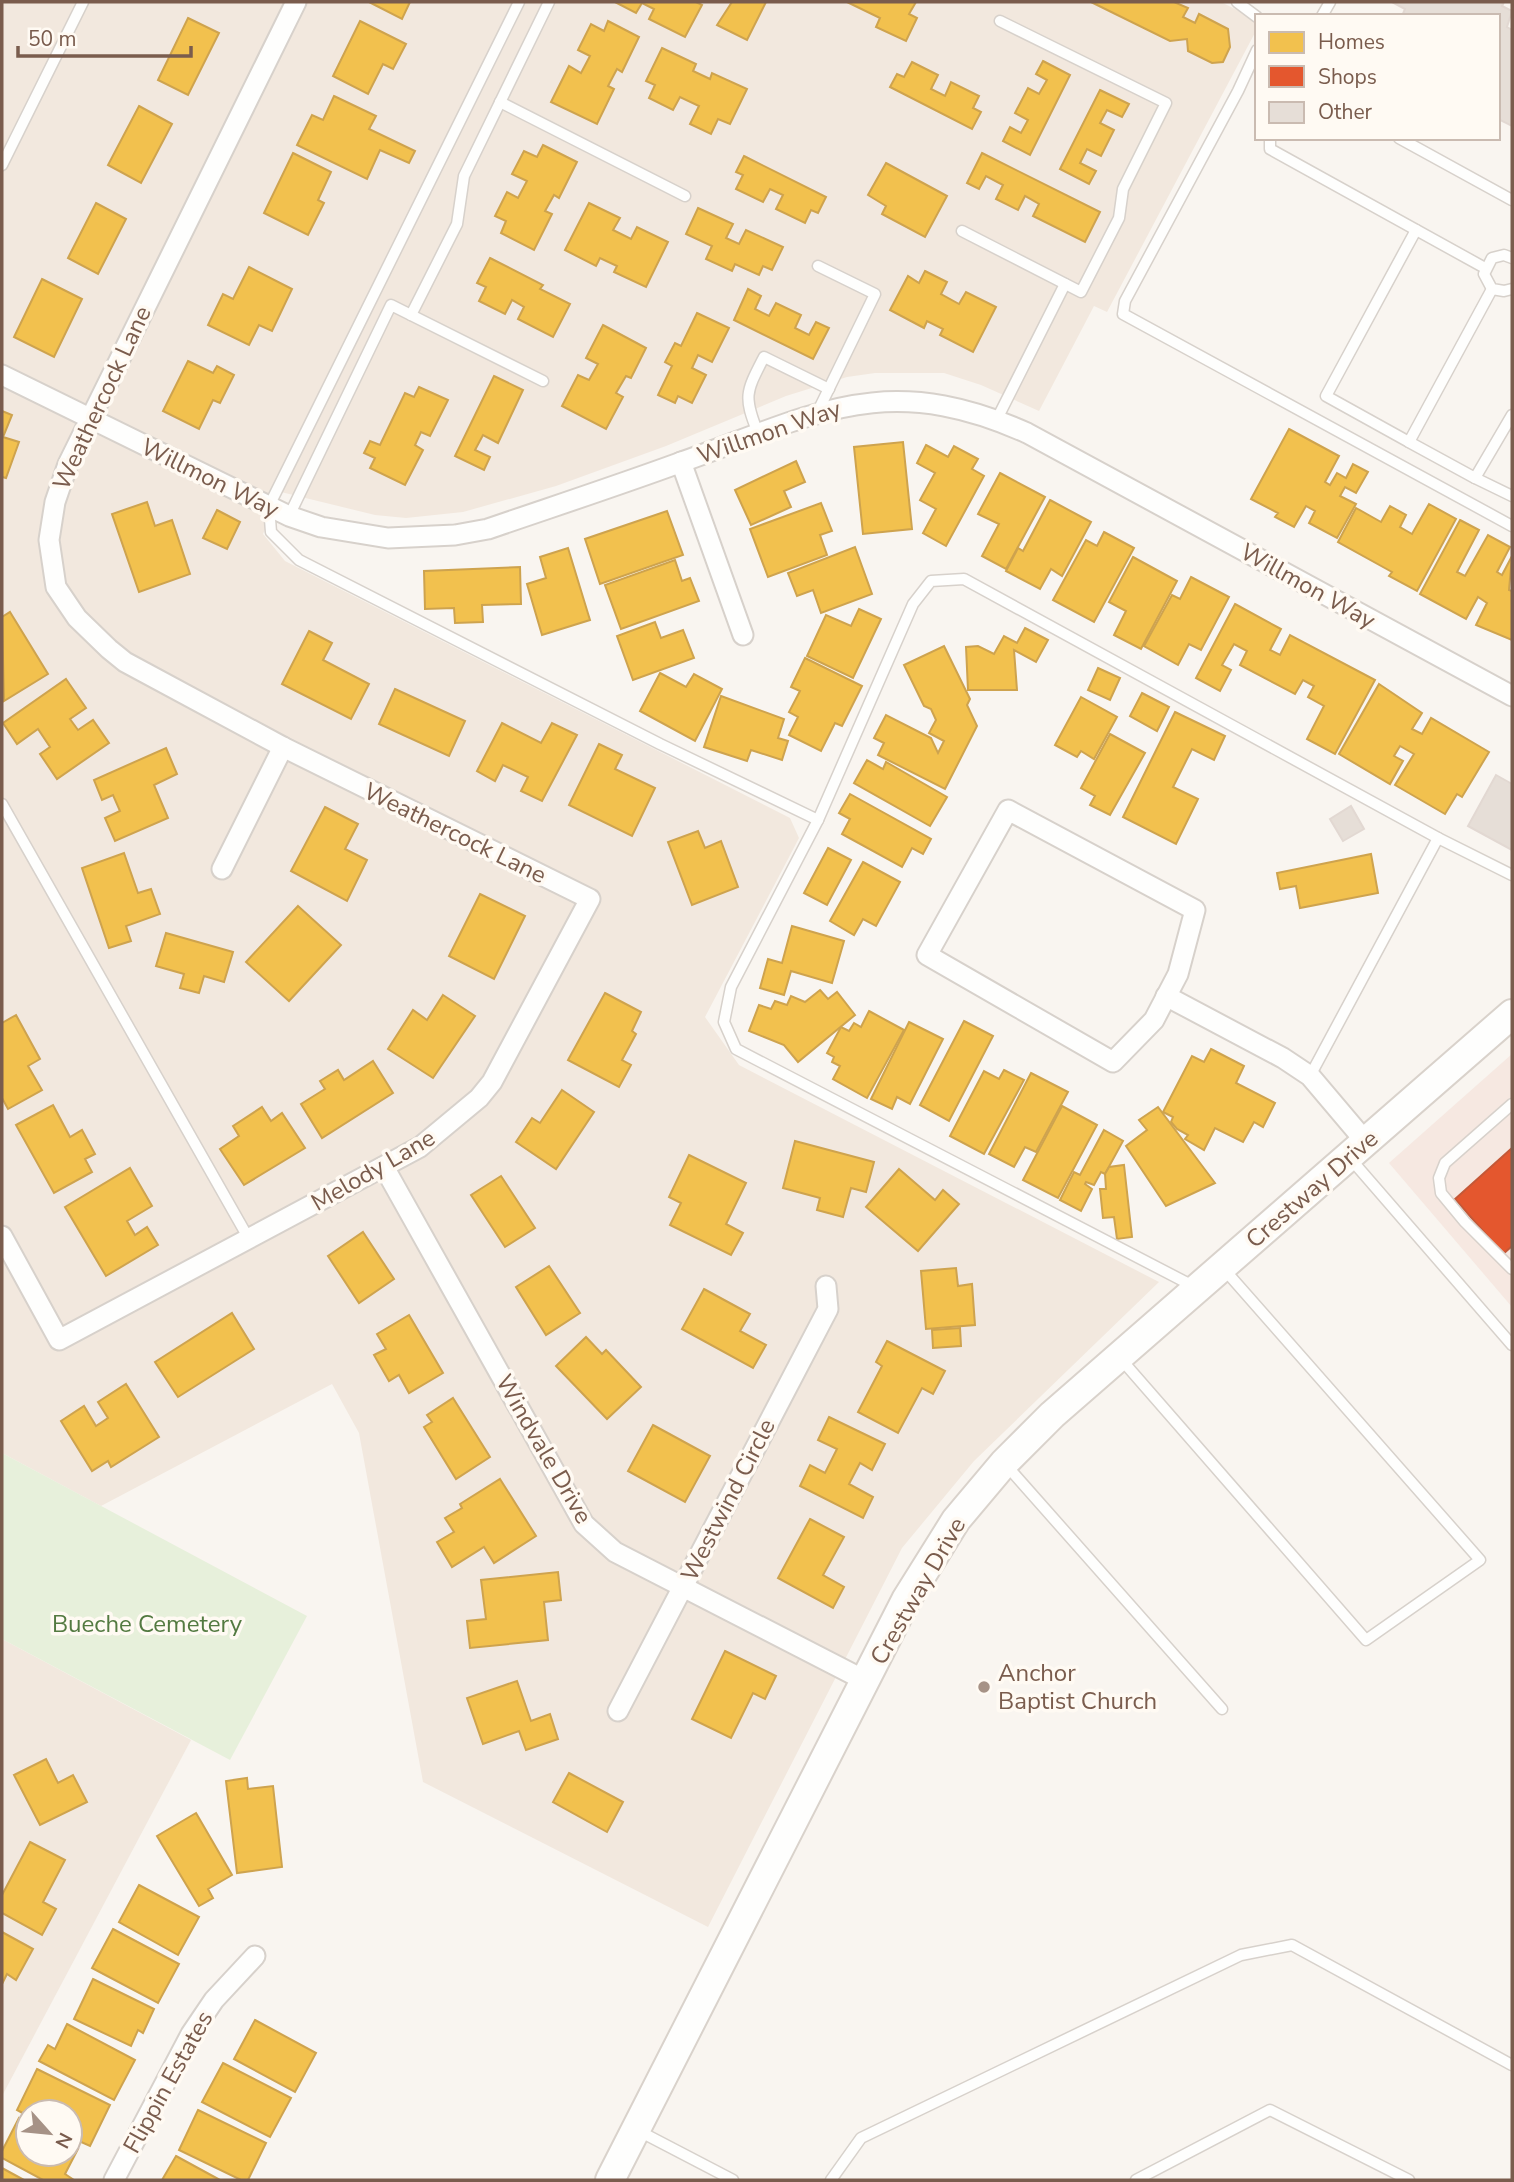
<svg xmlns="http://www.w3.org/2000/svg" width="1514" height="2182" font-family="'Nunito Sans',sans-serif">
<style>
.residential{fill:#f2e8de}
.commercial{fill:#f6e8e1}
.green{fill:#e7f0db}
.homes{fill:#f2c14e;stroke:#cea34e;stroke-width:2}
.shops{fill:#e4572e;stroke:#c45837;stroke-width:2}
.building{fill:#e6ded7;stroke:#e2d8d2;stroke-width:2}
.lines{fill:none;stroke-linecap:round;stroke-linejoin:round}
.lane-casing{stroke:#d7d1cb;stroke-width:13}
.street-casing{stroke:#d7d1cb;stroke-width:23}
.secondary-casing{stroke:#d9d2cb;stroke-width:32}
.lane{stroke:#fefefd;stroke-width:10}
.street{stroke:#fefefd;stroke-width:19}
.secondary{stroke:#fefefd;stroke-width:28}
.poi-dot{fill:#a69286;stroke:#fffaf3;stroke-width:2.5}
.labels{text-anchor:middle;stroke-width:7;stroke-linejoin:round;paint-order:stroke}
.street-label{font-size:24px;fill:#7a5c4d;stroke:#fffaf3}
.park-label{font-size:24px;fill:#537a41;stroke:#fffaf3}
.poi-label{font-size:24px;fill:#7a5c4d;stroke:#fffaf3;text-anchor:start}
</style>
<rect width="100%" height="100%" fill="#f9f5f0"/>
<g class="residential">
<polygon points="2,2 523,2 378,298 526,2 1221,2 1257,20 1257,29 1107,312 1094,306 1039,411 981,385 944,373 875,373 847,377 786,396 666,446 556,486 463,512 406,518 375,515 281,492 263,534 285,561 790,818 799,838 705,1017 739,1065 1159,1282 974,1461 902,1548 708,1927 423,1782 359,1433 332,1384 101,1506 2,1453"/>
<polygon points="2,1639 191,1740 2,2096"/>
</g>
<polygon class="commercial" points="1512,1054 1512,1307 1389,1163"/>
<polygon class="green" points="2,1453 307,1616 230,1760 2,1639"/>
<g class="homes">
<polygon points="369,2 410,2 402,19"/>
<polygon points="615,2 696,2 702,5 685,37 649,19 654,9 642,3 636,13"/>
<polygon points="732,2 766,2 747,40 717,25"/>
<polygon points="847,2 916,2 909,14 917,18 906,41 876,27 880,18"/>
<polygon points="1091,2 1174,2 1188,8 1183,17 1195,23 1199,14 1228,29 1230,47 1223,62 1212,63 1188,51 1187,39 1170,41"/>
<polygon points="188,18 219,33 188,95 158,80"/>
<polygon points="360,21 406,44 393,69 383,64 368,94 333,76"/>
<polygon points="608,21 639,37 622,72 617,69 608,86 614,89 597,124 551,102 569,66 581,73 590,56 578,50 591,24 604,31"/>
<polygon points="662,48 696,64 693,71 710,79 712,73 747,89 730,124 718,119 711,134 690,124 699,106 680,97 673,110 649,98 655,85 646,81"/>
<polygon points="1043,61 1070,75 1030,155 1003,141 1010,127 1021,133 1028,120 1015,113 1028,88 1039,94 1047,80 1036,74"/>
<polygon points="912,62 938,75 931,89 945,96 951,82 979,96 973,108 981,112 972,129 890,87 897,74 904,77"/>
<polygon points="1100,90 1129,104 1122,117 1107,110 1100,123 1114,130 1101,156 1087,149 1080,163 1096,171 1089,184 1060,169"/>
<polygon points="334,96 376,116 369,129 415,151 409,163 380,150 367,179 297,145 312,115 323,120"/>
<polygon points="139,106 172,124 141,183 108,165"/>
<polygon points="543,145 577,162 559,198 554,195 545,211 552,214 534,250 501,233 506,221 495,216 507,192 518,198 527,181 512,174 524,151 537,157"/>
<polygon points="293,153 331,172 318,200 324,203 308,235 264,213"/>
<polygon points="982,153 1100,212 1085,242 1033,216 1039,204 1025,196 1018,210 996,199 1003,185 986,176 979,189 967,183"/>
<polygon points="744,156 826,197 818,213 811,210 805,223 776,209 783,195 770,189 763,202 736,189 743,175 736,172"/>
<polygon points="886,163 947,196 925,237 882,214 886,206 868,195"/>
<polygon points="96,203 126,219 98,274 68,258"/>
<polygon points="589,203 620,218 613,230 631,239 637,227 668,242 646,287 614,272 617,266 600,258 596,266 565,250"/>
<polygon points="698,208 733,224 726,238 739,244 746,230 783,247 772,270 763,266 759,275 735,264 732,271 706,259 712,246 686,234"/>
<polygon points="490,258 543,285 540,289 570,304 553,337 518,319 524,307 512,300 505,314 479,301 486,287 477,283"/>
<polygon points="249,267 292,289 272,331 259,325 249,345 208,325 223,294 233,299"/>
<polygon points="925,271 947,282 941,294 959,304 966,292 996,307 973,352 940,335 943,329 927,321 924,328 890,310 908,276 919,283"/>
<polygon points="42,279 82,299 54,357 14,337"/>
<polygon points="748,289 761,296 755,309 769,316 776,303 801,315 795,328 809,335 816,322 829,328 813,359 734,320"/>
<polygon points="697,313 729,328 712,362 698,355 692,368 706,375 692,403 678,396 675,403 658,395 672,366 665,362 675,343 681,346"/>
<polygon points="603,325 646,348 631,378 626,376 616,393 623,397 606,429 562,406 578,375 589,380 598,364 586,358"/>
<polygon points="188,361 213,373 217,366 234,375 220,403 213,400 199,429 163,411"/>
<polygon points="494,376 523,390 498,443 483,435 475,450 490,457 484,470 455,456"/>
<polygon points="419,387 448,400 430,436 421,432 415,445 423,450 405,485 370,468 375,458 364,453 370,441 380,445 405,393 414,397"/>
<polygon points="2,411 12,415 3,437 19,442 6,478 2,477"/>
<polygon points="1289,429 1339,456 1325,482 1330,485 1337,473 1346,478 1353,464 1368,472 1356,493 1345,487 1340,496 1356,504 1337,538 1309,523 1315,511 1306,506 1294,527 1275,517 1278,513 1251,499"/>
<polygon points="903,442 912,529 863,534 854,447"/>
<polygon points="926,445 948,457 954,446 978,459 972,469 984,476 946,546 923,533 936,509 920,500 935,473 917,463"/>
<polygon points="796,461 805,482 784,491 791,507 751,525 735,490"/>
<polygon points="1000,473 1045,497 1006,569 982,556 999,524 978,514"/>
<polygon points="1050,500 1091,522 1062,576 1051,569 1040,589 1006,571 1018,548 1023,551"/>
<polygon points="147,502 155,526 172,520 190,574 139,592 112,514"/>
<polygon points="821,503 832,531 820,535 827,555 768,577 750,529"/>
<polygon points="1429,504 1456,519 1417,591 1389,576 1392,572 1338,542 1356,508 1381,522 1390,506 1406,515 1400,527 1412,534"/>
<polygon points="217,510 240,522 227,549 203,538"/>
<polygon points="667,511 683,555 600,584 585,539"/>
<polygon points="1460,520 1479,530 1457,572 1465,576 1488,535 1510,547 1497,572 1502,575 1512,556 1509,590 1512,591 1512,640 1476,625 1487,603 1478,597 1466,619 1420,594"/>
<polygon points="1104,532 1134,548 1094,622 1053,600 1086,540 1097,546"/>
<polygon points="855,547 872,594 821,613 813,590 797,596 788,573"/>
<polygon points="568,548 590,620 542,635 527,584 546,578 540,557"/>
<polygon points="1133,557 1177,581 1141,649 1114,635 1126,611 1109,602"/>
<polygon points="675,560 682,581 690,578 699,601 621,629 605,585"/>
<polygon points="520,567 521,604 482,605 483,622 455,623 454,608 425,609 424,571"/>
<polygon points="1191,577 1229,597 1201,650 1189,644 1178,665 1144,646 1172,595 1180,599"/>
<polygon points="1235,604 1281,629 1270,650 1280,655 1290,635 1375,680 1335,754 1307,739 1324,706 1308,697 1314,686 1303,680 1295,694 1240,665 1247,651 1234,644 1222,665 1231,670 1220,691 1196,678"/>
<polygon points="859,609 881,619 853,678 807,656 826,615 851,626"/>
<polygon points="10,612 48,674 4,701 2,617"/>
<polygon points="655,622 661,638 683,630 694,658 633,680 617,636"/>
<polygon points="1025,628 1048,640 1036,662 1014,650 1017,690 968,690 966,647 978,646 994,654 1004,636 1017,643"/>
<polygon points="309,631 332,643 323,660 369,684 351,719 282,684"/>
<polygon points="944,646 970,699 967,705 977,726 945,789 878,755 884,743 874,738 886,715 931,738 938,753 944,741 929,733 936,720 931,709 924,706 904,665"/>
<polygon points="805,658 862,686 842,726 835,723 821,751 789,735 798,717 789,712 800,691 791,687"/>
<polygon points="1098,668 1120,678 1110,700 1088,690"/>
<polygon points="660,673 686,687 694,674 722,689 695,741 640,711"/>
<polygon points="66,679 86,708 70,719 78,730 93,720 109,743 57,779 40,754 50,747 38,729 17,744 3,723"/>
<polygon points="1379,684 1422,713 1412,729 1422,734 1431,718 1489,752 1462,797 1457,794 1445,814 1395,785 1414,754 1400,746 1394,756 1403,761 1390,784 1339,754"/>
<polygon points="395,689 465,721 449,756 379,724"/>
<polygon points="1142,693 1169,707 1157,731 1130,716"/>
<polygon points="721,696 784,719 778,738 788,741 782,760 751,750 747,761 704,747"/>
<polygon points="1081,697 1117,717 1094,759 1081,751 1077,757 1055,745"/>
<polygon points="1175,712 1225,736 1214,760 1192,749 1173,787 1198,799 1176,844 1123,817"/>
<polygon points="502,723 541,743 552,723 577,735 542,801 521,791 528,777 503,765 495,781 477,771"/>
<polygon points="1110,734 1145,753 1110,815 1090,805 1095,796 1081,788"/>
<polygon points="599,744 622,755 615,769 655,788 632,836 569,805"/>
<polygon points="166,748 177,774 154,785 168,818 115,841 105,818 120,811 113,795 102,800 94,780"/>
<polygon points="867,760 883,769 886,762 947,797 930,826 854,783"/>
<polygon points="850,794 931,839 923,854 912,848 902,867 842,834 850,819 839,813"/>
<polygon points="325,807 358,824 345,849 367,860 347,901 291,871"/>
<polygon points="698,831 705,848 721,841 738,887 692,905 668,842"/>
<polygon points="828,848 851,860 827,905 804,893"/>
<polygon points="124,853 138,893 151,889 160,914 126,926 131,941 109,948 82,868"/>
<polygon points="1371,854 1378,893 1300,908 1296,886 1280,889 1277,873"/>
<polygon points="863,862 900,882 876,926 863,919 854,935 830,921"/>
<polygon points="480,894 525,916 494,979 449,956"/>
<polygon points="298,906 341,945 289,1001 246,962"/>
<polygon points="792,926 844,941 832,983 791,971 784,995 760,988 768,959 782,963"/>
<polygon points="166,933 233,952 224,982 204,976 199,993 180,988 184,974 156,966"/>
<polygon points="820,990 828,999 837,992 855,1015 798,1062 784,1045 749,1031 759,1005 771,1009 775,1001 787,1005 791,996 805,1002"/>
<polygon points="605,993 641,1012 632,1031 636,1034 622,1060 631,1065 619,1087 568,1060"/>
<polygon points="443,995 475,1016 433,1078 388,1049 413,1010 427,1020"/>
<polygon points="869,1011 904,1030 867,1098 833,1079 840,1066 832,1062 834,1057 827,1053 841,1027 849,1031 854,1023 861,1027"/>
<polygon points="16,1015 40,1059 28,1066 42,1090 8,1109 2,1098 2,1023"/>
<polygon points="964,1021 993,1036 949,1121 920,1105"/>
<polygon points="909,1022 943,1039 910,1104 897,1097 892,1109 871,1099"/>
<polygon points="1211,1049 1244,1066 1236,1083 1275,1103 1263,1127 1254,1122 1243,1142 1215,1128 1204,1150 1185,1139 1188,1135 1177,1129 1171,1122 1173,1117 1163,1112 1192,1056 1204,1062"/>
<polygon points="373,1061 393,1093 322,1138 301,1104 325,1089 320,1081 338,1070 344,1080"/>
<polygon points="1004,1070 1024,1080 984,1154 950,1136 984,1071 999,1079"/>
<polygon points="1031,1073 1068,1092 1036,1152 1025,1147 1014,1167 989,1154"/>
<polygon points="562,1090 594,1112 556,1169 516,1142 532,1118 540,1123"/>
<polygon points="53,1105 70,1137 82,1130 95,1154 85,1159 92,1172 54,1193 16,1125"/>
<polygon points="1062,1106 1097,1125 1058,1198 1023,1180"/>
<polygon points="262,1107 271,1121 282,1113 305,1148 244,1185 220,1149 239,1136 233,1126"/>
<polygon points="1158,1107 1215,1183 1166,1206 1126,1146 1147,1130 1139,1120"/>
<polygon points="1104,1130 1123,1141 1105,1174 1101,1172 1094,1185 1086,1182 1085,1184 1092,1189 1081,1211 1060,1200 1074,1172 1080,1175"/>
<polygon points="795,1141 874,1162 866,1192 851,1188 843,1217 817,1210 820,1198 783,1188"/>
<polygon points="689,1155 746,1183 726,1224 743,1233 731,1255 670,1225 681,1203 669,1197"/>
<polygon points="1124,1165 1132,1237 1117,1239 1114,1217 1103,1218 1100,1189 1106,1189 1105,1174 1109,1167"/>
<polygon points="130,1168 152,1206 127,1221 135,1235 147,1227 158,1245 106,1276 65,1207"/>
<polygon points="899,1169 935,1200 943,1190 959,1204 918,1251 866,1207"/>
<polygon points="501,1176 535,1228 505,1247 471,1195"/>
<polygon points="363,1232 394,1279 359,1303 328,1256"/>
<polygon points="549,1266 580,1313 546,1335 516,1287"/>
<polygon points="956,1268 958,1286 972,1284 975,1325 926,1329 921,1271"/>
<polygon points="704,1289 750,1314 740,1331 766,1345 753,1368 682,1329"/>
<polygon points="232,1313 254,1349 178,1397 155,1362"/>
<polygon points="409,1315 443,1373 409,1393 399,1375 389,1381 374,1355 386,1349 377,1334"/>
<polygon points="960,1328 961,1346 933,1348 932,1330"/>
<polygon points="586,1337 602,1354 606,1350 641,1387 607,1419 556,1366"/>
<polygon points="887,1341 945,1371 933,1394 922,1388 898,1433 858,1412 882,1366 876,1362"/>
<polygon points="126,1384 159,1437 111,1467 108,1461 92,1471 61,1421 84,1406 96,1426 108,1418 98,1402"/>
<polygon points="453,1398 490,1457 456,1479 424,1427 432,1422 427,1415"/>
<polygon points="829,1417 885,1444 872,1470 860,1463 849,1484 873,1497 863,1518 800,1486 810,1465 825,1473 837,1449 818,1440"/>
<polygon points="653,1425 710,1456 685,1502 628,1471"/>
<polygon points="500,1479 536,1536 494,1563 484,1547 452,1567 437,1542 454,1532 445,1518 462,1508 460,1504"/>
<polygon points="810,1519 844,1537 823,1575 844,1587 833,1608 778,1578"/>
<polygon points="558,1572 561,1600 544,1602 548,1640 470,1648 467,1621 486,1619 481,1580"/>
<polygon points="725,1651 776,1676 765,1699 753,1693 731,1738 692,1719"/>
<polygon points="517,1681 531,1721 550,1714 558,1739 526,1750 519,1731 483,1744 467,1698"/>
<polygon points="46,1759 58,1783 73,1775 87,1802 40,1825 14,1775"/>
<polygon points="569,1773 623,1802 607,1832 553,1802"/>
<polygon points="247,1778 248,1789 273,1786 282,1867 237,1873 226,1781"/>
<polygon points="196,1813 232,1875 208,1889 213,1898 199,1906 157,1836"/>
<polygon points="30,1842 65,1860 43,1902 56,1909 42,1935 2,1913 2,1895"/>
<polygon points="139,1885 199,1917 178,1955 119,1922"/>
<polygon points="113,1929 179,1964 158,2003 92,1968"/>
<polygon points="2,1932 33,1949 16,1980 7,1974 2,1984"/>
<polygon points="93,1979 154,2009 143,2033 138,2030 131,2046 74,2019"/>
<polygon points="255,2020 316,2053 295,2092 234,2059"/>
<polygon points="67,2024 135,2060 114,2100 39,2061 48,2045 55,2049"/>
<polygon points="223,2063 291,2098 270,2137 202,2102"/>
<polygon points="37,2069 110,2105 90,2146 70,2137 70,2112 28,2112 28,2116 17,2110"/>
<polygon points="198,2110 266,2143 248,2180 241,2180 179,2150"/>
<polygon points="19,2118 28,2123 28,2154 70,2154 70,2145 78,2149 65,2174 74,2180 43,2180 2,2158 2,2151"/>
<polygon points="176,2156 220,2180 162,2180"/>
<polygon points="2,2168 24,2180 2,2180"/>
</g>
<polygon class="shops" points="1512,1148 1512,1246 1503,1254 1455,1199"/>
<g class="building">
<polygon points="1392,2 1504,2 1502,6 1512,11 1507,27 1512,30 1512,126 1498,119 1498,16 1402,16 1405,9"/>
<polygon points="1496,775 1512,784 1512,850 1468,826"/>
<polygon points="1351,806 1364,829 1343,841 1330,819"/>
</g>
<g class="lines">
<g class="lane-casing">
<g id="lane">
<polyline points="519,2 269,506 271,532 299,560 660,744 818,820"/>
<polyline points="1237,2 1257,17"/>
<polyline points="1322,16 1330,2"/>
<polyline points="1257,50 1238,91 1125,301 1123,314 1512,526"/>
<polyline points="500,102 685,196"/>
<polyline points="1270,138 1270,149 1485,268"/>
<polyline points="1399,138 1512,200"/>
<polyline points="2,165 83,2"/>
<polyline points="962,231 1081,292 1119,218 1123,189 1166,103 1000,21"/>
<polyline points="1512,258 1504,255 1492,258 1484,274 1492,289 1504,291 1512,289"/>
<polyline points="818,266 875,294 818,411"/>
<polyline points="411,315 457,224 464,176 549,2"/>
<polyline points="1512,415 1475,478 1512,496"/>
<polyline points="997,419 1065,284"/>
<path d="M 758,433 C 743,396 746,392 764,357 L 829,389"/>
<polyline points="1409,442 1326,396 1416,230"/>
<polyline points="1475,478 1409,442 1492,289"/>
<polyline points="289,516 391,305 543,381"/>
<polyline points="2,804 249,1239"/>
<polyline points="1310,1076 1438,838"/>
<polyline points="1512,1104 1445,1163 1439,1178 1441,1193 1465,1222 1512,1269"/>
<polyline points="1349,1157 1512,1345"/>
<polyline points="1195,1287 736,1049 724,1022 731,987 818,820 913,604 931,581 964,579 1438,838 1512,875"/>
<polyline points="1120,1358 1366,1640 1480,1560 1223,1268"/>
<polyline points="1007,1466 1222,1709"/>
<polyline points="637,2130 733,2180"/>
<polyline points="831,2180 861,2138 1241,1955 1292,1945 1512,2065"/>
<polyline points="1136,2180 1270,2110 1409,2180"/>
</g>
</g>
<g class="street-casing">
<g id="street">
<path d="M 2,375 L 289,516 L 321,527 L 388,538 L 455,535 L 488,529 C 552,507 616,486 679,463 C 814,415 884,369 1027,433 L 1512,696"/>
<polyline points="681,462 743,635"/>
<polygon points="1008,810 1195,910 1178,974 1154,1020 1113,1062 927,955"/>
<polyline points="222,869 283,747"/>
<polyline points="1166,996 1283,1058 1310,1076 1365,1141"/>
<polyline points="384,1167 584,1524 615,1552 866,1681"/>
<polyline points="2,1236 59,1340 420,1147 479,1098 492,1082 590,899 283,747 125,662 109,649 77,618 56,587 49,540 55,502 68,464 296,2"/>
<polyline points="618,1711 828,1309 826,1286"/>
<polyline points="114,2180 191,2034 214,2000 255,1956"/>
</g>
</g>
<g class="secondary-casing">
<polyline id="secondary" points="610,2180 906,1600 956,1520 1004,1463 1052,1415 1512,1014"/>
</g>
<use href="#lane" class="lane"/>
<use href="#street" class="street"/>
<use href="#secondary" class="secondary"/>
</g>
<circle class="poi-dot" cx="984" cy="1687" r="7"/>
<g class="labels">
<g class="street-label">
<text transform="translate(102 398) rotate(-65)" y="8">Weathercock Lane</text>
<text transform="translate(769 432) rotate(-19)" y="8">Willmon Way</text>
<text transform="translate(210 478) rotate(26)" y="8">Willmon Way</text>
<text transform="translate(1308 586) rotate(29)" y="8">Willmon Way</text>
<text transform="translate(455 833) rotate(26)" y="8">Weathercock Lane</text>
<text transform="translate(373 1170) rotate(-30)" y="8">Melody Lane</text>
<text transform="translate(1312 1189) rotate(-41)" y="8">Crestway Drive</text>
<text transform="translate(544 1449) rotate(60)" y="8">Windvale Drive</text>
<text transform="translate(728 1500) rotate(-63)" y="8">Westwind Circle</text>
<text transform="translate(918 1591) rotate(-60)" y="8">Crestway Drive</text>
<text transform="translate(168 2082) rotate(-61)" y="8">Flippin Estates</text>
</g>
<g class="park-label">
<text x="147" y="1632">Bueche Cemetery</text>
</g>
<g class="poi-label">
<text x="998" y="1681">Anchor<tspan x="998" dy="28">Baptist Church</tspan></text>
</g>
</g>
<rect width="1514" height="2182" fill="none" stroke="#7a5c4d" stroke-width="7"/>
<rect x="1255" y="14" width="245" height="126" fill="#fffaf3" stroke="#cabbb1" stroke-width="2"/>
<rect x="1269" y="32" width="35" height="21" fill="#f2c14e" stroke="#cabbb1" stroke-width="2"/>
<text x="1318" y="49" font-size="21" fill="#7a5c4d">Homes</text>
<rect x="1269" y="66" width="35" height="21" fill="#e4572e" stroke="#cabbb1" stroke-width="2"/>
<text x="1318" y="84" font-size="21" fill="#7a5c4d">Shops</text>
<rect x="1269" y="102" width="35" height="21" fill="#e6ded7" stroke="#cabbb1" stroke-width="2"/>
<text x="1318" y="119" font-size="21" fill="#7a5c4d">Other</text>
<g transform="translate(49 2133) rotate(117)"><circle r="33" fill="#fffaf3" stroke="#cabbb1" stroke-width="2"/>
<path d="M0-5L12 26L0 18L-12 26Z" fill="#a69286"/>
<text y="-10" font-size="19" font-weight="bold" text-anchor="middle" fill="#7a5c4d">N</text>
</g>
<path d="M18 46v10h173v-10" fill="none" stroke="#7a5c4d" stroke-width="3.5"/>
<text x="28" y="46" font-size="21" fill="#7a5c4d" stroke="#fffaf3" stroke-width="5" paint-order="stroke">50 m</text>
</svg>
